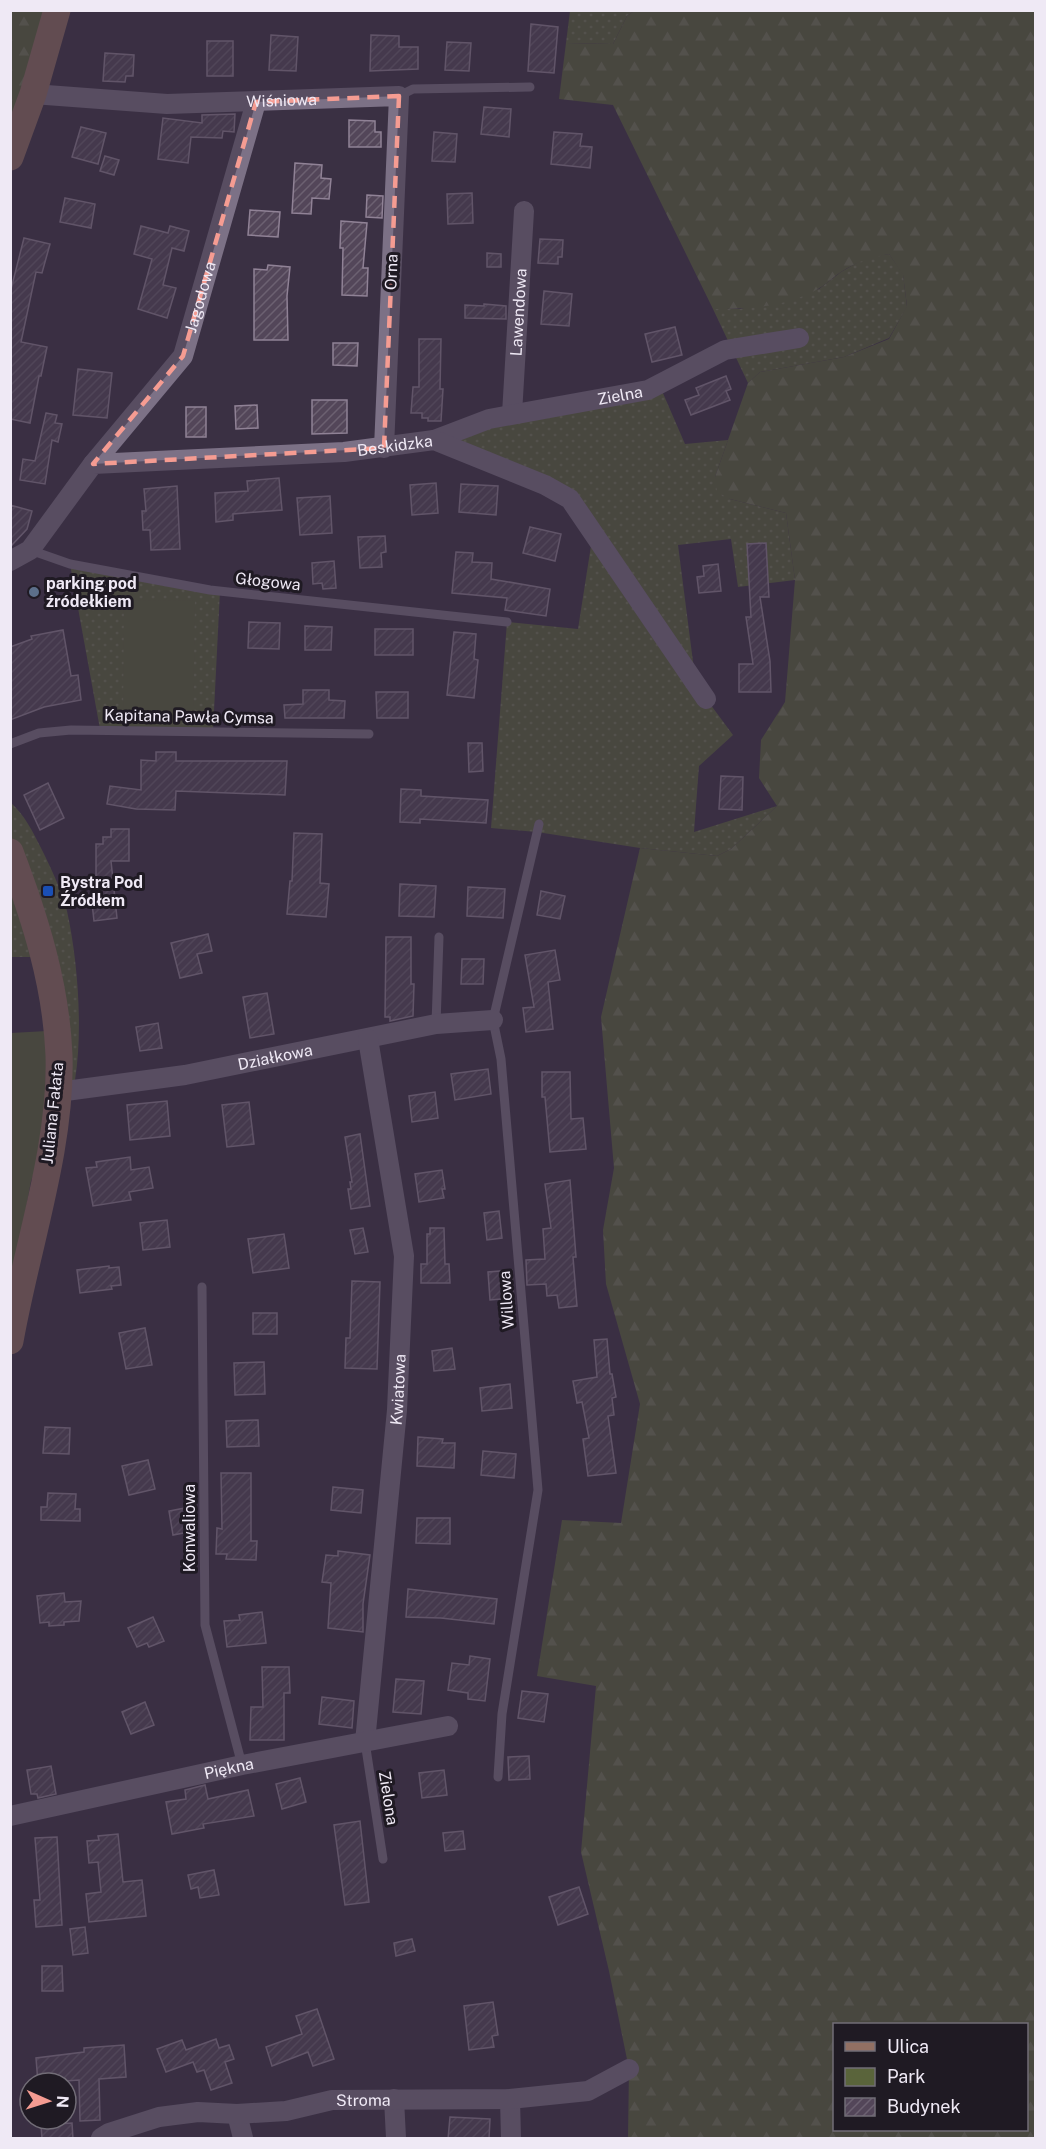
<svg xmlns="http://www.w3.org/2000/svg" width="1046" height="2149" font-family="'Public Sans',sans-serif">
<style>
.grass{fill:url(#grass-dots)}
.forest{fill:url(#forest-firs);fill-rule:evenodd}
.park{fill:#5a643b}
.building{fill:url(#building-hatch);stroke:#908296;stroke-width:1.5}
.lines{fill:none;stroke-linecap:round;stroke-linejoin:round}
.lane{stroke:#7c7186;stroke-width:9}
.street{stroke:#7c7186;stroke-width:20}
.secondary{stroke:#927063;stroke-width:27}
.marked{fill:none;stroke:#f59c92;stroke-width:4.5;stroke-dasharray:12 8;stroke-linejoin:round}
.service-dot{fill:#5c6f8a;stroke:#1f1a23;stroke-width:2}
.transit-dot{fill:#1a4fb4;stroke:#1f1a23;stroke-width:2}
.labels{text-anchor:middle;stroke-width:6;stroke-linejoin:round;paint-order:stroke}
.street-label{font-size:16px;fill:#efe9f5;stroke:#1f1a23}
.poi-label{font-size:16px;font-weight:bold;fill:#efe9f5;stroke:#1f1a23;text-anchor:start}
</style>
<defs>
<pattern id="grass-dots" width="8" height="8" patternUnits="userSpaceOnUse" patternTransform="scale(1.5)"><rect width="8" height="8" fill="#5a643b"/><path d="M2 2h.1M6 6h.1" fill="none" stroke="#727a58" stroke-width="1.8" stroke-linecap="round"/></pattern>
<pattern id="forest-firs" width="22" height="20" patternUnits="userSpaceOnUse" patternTransform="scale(1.5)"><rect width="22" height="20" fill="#5a643b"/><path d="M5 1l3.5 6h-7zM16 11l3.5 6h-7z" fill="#727a58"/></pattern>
<pattern id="building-hatch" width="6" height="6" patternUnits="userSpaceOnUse" patternTransform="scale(1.5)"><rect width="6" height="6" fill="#534659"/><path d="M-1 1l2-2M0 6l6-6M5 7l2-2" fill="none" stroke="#6c6171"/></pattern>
</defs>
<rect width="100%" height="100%" fill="#3a3043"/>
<g class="grass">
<polygon points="570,11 634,11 627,16 613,44 566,43"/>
<polygon points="889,254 903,274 907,307 889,338 844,357 760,372 748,383 713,309 740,309 819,289 841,272 867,257"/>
<polygon points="659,384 685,444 728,440 715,477 730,499 786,513 795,580 738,587 731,539 678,545 696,685 733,735 699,766 694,832 777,806 731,849 717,856 640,848 537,832 491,828 507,622 578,629 593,533 569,499 434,440"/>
<polygon points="70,564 220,591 213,731 100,729"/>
<path d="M 10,802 C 24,814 33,832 41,848 C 51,868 61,889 67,911 C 78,961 83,1030 75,1080 L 58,1092 L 46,957 L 11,957 Z"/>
</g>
<g class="forest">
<polygon points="11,11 57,11 11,157"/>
<path d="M 634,11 L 1035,11 L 1035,2138 L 628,2138 L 629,2069 L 609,1971 L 581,1852 L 596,1686 L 537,1676 L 562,1520 L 621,1523 L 640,1404 L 606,1284 L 603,1230 L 614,1168 L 601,1017 L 640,848 L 717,856 L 731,849 L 777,806 L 759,778 L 761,740 L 785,702 L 795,580 L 786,513 L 730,499 L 717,492 L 715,477 L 748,383 L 760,372 L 844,357 L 889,339 L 907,306 L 903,275 L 889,254 C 871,257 856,262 841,272 C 833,277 827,284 818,289 C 786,307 750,309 713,309 L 613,105 L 559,99 L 566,43 L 613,44 L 627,16 ZM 834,2024 L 1026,2024 L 1026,2130 L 834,2130 Z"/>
</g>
<g class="park">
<polygon points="124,600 195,601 193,723 123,721"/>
<polygon points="47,1031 44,1149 31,1181 11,1290 11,1033"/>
</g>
<g class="building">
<polygon points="531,24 558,27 554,73 528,71"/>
<polygon points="271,35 298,37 296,71 269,70"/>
<polygon points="371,35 399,36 399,47 418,47 418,69 370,71"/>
<rect x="207" y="41" width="26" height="35"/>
<polygon points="447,42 471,43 469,71 445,70"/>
<polygon points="105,53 134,55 133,76 126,76 125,82 103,81"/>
<polygon points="484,107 511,109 509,137 481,134"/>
<polygon points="235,114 234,132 223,131 222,138 191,137 188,163 158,159 163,118 202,123 202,115"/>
<polygon points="349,120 375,121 375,132 381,132 381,147 349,147"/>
<polygon points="81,127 106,133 98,164 72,157"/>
<polygon points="434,132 457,134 455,162 432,161"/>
<polygon points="554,132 582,134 580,146 592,147 590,168 551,164"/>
<polygon points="105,156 119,160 114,175 100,171"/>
<polygon points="295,163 322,165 321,178 331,179 329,199 312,198 311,214 292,213"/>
<polygon points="472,193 473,223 448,224 447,194"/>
<polygon points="367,195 383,196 382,218 366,217"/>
<polygon points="65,198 95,204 91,228 60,222"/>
<polygon points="250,210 280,212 278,237 248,235"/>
<polygon points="341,221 367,223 363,268 368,268 367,296 342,295 343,248 340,248"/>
<polygon points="141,226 168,233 170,226 189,231 184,251 172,248 163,285 176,288 167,318 138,309 152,259 134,254"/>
<polygon points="24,238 50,244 42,273 36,272 21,342 47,347 41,376 39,376 30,423 10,419 10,293"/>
<polygon points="540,239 563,240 562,257 558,257 558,264 538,263"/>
<polygon points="487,253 501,254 501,267 487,267"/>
<polygon points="268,265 290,267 287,296 288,340 254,340 254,269 267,270"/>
<polygon points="544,291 572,294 569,326 541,324"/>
<polygon points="484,304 506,306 506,319 465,318 465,305 484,306"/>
<polygon points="675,327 682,355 652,362 645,334"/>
<polygon points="419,339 441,339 440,389 443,389 441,421 428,421 428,418 422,418 422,413 411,413 413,387 419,387"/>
<polygon points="333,343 358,343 357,366 333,365"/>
<polygon points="78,369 112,373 107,418 73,415"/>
<polygon points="726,376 731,389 726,391 730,400 691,415 685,400 699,395 696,388"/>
<polygon points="312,400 347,400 347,433 312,434"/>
<polygon points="257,405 258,428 236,429 235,406"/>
<rect x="186" y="407" width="20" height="30"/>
<polygon points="46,413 57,415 55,423 62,424 58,442 52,440 45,484 20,480 23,459 35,461"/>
<polygon points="279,478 282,510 233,514 233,520 216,522 215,493 248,491 247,481"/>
<polygon points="436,483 438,513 412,515 410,485"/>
<polygon points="461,484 498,486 496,515 459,512"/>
<polygon points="177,486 180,549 151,550 150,530 143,530 142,511 146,511 144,489"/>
<polygon points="330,496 332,533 300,535 297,498"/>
<polygon points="10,505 32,511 27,529 10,547"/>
<polygon points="530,527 561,534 555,561 523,553"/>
<polygon points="385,536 386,552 381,553 382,567 360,568 358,537"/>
<polygon points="766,543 769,597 760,597 770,661 771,692 739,692 739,664 753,664 746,617 751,617 747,544"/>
<polygon points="456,552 473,553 472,562 492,563 491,579 550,589 546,616 505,610 507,598 452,593"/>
<polygon points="334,561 336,588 323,589 322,583 313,584 312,563"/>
<polygon points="718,564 721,591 699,593 697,577 704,576 703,566"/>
<polygon points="249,622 280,623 279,649 248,648"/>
<polygon points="305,626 332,627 331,650 305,650"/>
<rect x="375" y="629" width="38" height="26"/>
<polygon points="63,630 71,676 78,675 81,700 44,707 10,720 10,647 32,639 31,636"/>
<polygon points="454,632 476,634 474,659 478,660 474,698 447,695"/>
<polygon points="303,690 329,690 329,700 345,701 344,718 285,718 284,705 303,704"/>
<polygon points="376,692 408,692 408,718 377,718"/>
<polygon points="468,743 482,743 483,771 469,772"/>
<polygon points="156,752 176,752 176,761 287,761 285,795 176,791 175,810 136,809 107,804 110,786 141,790 141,760 156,761"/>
<polygon points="721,776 743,777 742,810 719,809"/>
<polygon points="48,783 64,818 40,830 24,795"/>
<polygon points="401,789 421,790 421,796 488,800 486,823 420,819 420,823 400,822"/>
<polygon points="111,829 129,829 129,861 111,861 117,918 94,921 90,885 96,885 96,844 103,844 103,837 111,837"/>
<polygon points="294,833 322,834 320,883 329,884 326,917 287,914 290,881 292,881"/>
<polygon points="400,884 436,886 434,917 399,916"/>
<polygon points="468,887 505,889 503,918 467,916"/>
<polygon points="541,891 565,896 560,919 537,915"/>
<polygon points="208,934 212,951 197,954 202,973 180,978 171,943"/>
<polygon points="386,937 411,937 411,984 414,984 413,1016 390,1021 390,1017 385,1017"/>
<polygon points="555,950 560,980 548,982 553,1029 526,1032 523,1008 534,1007 525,955"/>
<polygon points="462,959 484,959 483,984 461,984"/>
<polygon points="267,993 274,1034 250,1038 243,997"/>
<polygon points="158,1023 162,1048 140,1051 136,1027"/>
<polygon points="488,1069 491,1094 455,1100 451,1074"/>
<polygon points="542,1072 570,1072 571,1119 583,1118 586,1149 550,1152 545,1097 542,1097"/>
<polygon points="435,1092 438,1118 412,1122 409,1096"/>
<polygon points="167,1101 170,1136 130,1140 127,1105"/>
<polygon points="249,1102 254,1144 227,1147 222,1105"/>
<polygon points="360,1134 370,1206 351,1209 348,1189 351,1189 350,1182 352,1182 345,1137"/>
<polygon points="130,1157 131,1170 149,1167 153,1188 129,1192 131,1200 93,1206 86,1168 97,1167 96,1162"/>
<polygon points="442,1170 445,1189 442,1189 444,1198 419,1202 415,1174"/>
<polygon points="570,1180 576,1257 573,1257 577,1306 559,1308 557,1295 547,1296 546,1284 527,1285 526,1260 545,1259 543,1229 551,1228 545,1184"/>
<polygon points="499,1211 502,1238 487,1240 484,1213"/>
<polygon points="167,1220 170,1247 143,1250 140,1223"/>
<polygon points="363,1228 368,1252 355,1254 350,1230"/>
<polygon points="430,1228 444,1228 445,1264 449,1264 450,1283 421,1283 421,1264 427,1264 427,1234 430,1234"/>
<polygon points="284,1234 289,1268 253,1273 248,1239"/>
<polygon points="109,1266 109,1268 119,1267 121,1285 111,1286 112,1289 80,1293 77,1270"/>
<polygon points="512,1270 513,1298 490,1300 488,1272"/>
<polygon points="352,1281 380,1282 377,1369 345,1368 346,1338 350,1338"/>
<rect x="253" y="1313" width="24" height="21"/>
<polygon points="145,1328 152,1365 126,1369 119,1333"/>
<polygon points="607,1339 610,1374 612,1374 616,1397 612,1398 614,1415 608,1416 616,1473 588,1476 583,1439 589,1438 582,1402 577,1403 573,1381 597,1377 594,1340"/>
<polygon points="452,1348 455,1369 434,1371 432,1351"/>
<polygon points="264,1362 265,1394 235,1395 234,1363"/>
<polygon points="510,1384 512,1408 482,1411 480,1388"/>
<polygon points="258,1420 259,1446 227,1447 226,1421"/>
<polygon points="45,1427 70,1428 69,1454 43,1453"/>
<polygon points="418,1437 443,1439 442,1443 455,1443 454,1468 417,1466"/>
<polygon points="483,1451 516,1454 514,1478 481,1475"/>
<polygon points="148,1460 155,1489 129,1495 122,1466"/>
<polygon points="221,1473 251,1473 251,1541 257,1541 256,1560 226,1559 227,1554 216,1554 217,1528 222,1529"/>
<polygon points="333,1487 363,1490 361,1513 331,1510"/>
<polygon points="48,1493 76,1494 75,1509 80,1509 80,1521 41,1520 41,1507 47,1507"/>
<polygon points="185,1508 189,1532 173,1535 169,1511"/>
<polygon points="417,1518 450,1518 450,1544 416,1543"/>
<polygon points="338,1551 370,1555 363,1604 363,1632 328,1628 331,1583 322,1582 326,1555 338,1556"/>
<polygon points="408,1589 497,1599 494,1624 441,1618 406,1617"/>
<polygon points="64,1593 65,1602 81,1601 79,1621 64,1622 64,1625 49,1626 49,1622 40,1623 37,1596"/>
<polygon points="262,1612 266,1643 227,1647 224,1621 240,1620 239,1615"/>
<polygon points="153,1617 164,1641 149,1647 147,1643 137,1647 128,1628"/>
<polygon points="470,1656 490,1659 485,1701 468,1699 468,1693 448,1690 452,1663 469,1665"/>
<polygon points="262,1667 289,1667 290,1693 284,1693 284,1740 250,1740 251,1707 263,1707"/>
<polygon points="396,1679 424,1681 421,1714 393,1712"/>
<polygon points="522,1691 548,1694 544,1722 518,1718"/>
<polygon points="322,1697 354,1701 352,1728 319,1724"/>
<polygon points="145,1702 154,1725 131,1734 122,1712"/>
<polygon points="529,1756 530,1779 509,1780 508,1757"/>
<polygon points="51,1766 56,1794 38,1798 37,1794 31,1794 27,1770"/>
<polygon points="444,1770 447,1795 422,1798 419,1773"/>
<polygon points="300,1778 306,1802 282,1809 276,1784"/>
<polygon points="205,1785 208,1799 248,1790 254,1816 203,1824 204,1828 172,1834 166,1802 186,1799 185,1790"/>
<polygon points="360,1821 369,1902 345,1905 334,1825"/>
<polygon points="463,1831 465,1849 445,1851 443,1833"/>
<polygon points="118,1834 123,1882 142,1880 146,1916 89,1922 86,1894 101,1892 98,1862 89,1863 87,1841 99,1840 98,1836"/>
<polygon points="57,1837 62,1925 36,1927 34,1900 40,1900 35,1838"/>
<polygon points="214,1870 219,1895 200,1898 198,1887 191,1889 188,1875"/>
<polygon points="579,1887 588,1914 558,1925 549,1897"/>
<polygon points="85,1927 88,1953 73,1955 70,1929"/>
<polygon points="412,1939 415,1951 396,1956 394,1943"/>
<polygon points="42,1966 62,1966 63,1991 42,1991"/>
<polygon points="493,2002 498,2035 492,2036 494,2047 469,2050 464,2006"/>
<polygon points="317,2009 334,2059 313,2066 308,2052 272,2066 266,2047 302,2034 296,2016"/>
<polygon points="216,2039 219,2048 229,2045 234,2059 225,2062 232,2083 211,2090 204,2070 197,2072 193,2062 166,2072 157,2049 182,2040 186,2050"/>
<polygon points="124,2045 126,2077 99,2079 100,2120 80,2121 79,2080 38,2083 36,2058 84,2052 84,2048"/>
<polygon points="450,2117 490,2119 489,2139 448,2139"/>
<polygon points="72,2123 73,2139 42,2139 41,2125"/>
</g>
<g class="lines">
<g class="lane">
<polyline points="399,96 413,89 530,87"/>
<polyline points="30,550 70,564 210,590 507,622"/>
<polyline points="10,744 39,733 71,730 369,734"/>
<polyline points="436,1024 439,937"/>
<polyline points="202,1287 205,1625 242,1765"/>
<polyline points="365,1742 383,1859"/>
<polyline points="498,1777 502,1714 538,1490 501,1059 493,1020 539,824"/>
</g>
<g class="street">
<path id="s1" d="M 33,94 L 167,104 L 399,96 L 384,448"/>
<path id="s2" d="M 512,414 L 524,211"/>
<path id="s3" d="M 434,440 L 489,419 L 648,390 L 725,350 L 799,338"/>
<path id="s4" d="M 93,464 L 183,356 L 256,102"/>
<path id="s5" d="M 10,561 L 30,550 L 93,464 L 344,452 L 434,440 L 545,485 L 570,499 L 706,699"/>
<path id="s6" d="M 58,1092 L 185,1075 L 436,1024 L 493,1020"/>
<path id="s7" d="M 365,1742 L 397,1410 L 404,1256 L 368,1039"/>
<path id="s8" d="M 10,1816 L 242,1765 L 448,1726"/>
<polyline points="394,2099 396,2138"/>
<polyline points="510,2099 511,2138"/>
<polyline points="237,2114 243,2138"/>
<path id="s9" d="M 101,2138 L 109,2133 L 159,2117 L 198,2112 L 237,2114 L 286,2111 L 332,2100 L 510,2099 L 588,2091 L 629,2069"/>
</g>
<g class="secondary">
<polyline points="10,157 33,94 57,10"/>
<path d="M 10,852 C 35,918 56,984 59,1055 C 62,1148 26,1249 10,1341"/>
</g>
</g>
<path d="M0 0H1046V2149H0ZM 399,96 L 384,448 L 93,464 L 183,356 L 256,102 Z" fill="#3a3043" fill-opacity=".55" fill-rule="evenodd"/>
<path class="marked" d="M 399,96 L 384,448 L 93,464 L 183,356 L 256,102 Z"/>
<circle class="service-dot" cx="34" cy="592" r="6"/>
<rect class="transit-dot" x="42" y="885" width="12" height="12" rx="3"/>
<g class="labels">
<g class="street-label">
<text dy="6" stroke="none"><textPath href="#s1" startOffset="249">Wiśniowa</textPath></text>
<text transform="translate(391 272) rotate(-88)" y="6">Orna</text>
<text dy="6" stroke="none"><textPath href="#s4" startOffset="202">Jagodowa</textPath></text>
<text dy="6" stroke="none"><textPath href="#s2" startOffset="102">Lawendowa</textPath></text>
<text dy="6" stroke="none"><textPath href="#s3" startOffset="192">Zielna</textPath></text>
<text dy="6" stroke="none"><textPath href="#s5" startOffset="432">Beskidzka</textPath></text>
<text transform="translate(268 581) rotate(6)" y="6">Głogowa</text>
<text transform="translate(189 716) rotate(1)" y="6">Kapitana Pawła Cymsa</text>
<text dy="6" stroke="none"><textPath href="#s6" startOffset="220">Działkowa</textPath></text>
<text transform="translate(52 1113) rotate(-84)" y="6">Juliana Fałata</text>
<text transform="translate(506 1300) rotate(-94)" y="6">Willowa</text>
<text dy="6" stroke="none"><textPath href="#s7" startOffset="354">Kwiatowa</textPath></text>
<text transform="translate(189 1528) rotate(-90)" y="6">Konwaliowa</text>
<text dy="6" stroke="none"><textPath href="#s8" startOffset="224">Piękna</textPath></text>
<text transform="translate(389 1798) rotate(81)" y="6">Zielona</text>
<text dy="6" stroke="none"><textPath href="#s9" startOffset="268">Stroma</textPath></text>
</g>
<g class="poi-label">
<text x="46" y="589">parking pod<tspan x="46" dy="18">źródełkiem</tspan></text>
<text x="60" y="888">Bystra Pod<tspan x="60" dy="18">Źródłem</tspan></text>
</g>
</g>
<rect width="1046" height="2149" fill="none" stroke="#efe9f5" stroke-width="24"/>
<rect x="833" y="2023" width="195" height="108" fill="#1f1a23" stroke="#726d77" stroke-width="1.5"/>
<rect x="845" y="2042" width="30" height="9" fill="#927063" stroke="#726d77" stroke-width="1.5"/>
<text x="887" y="2053" font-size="18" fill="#efe9f5">Ulica</text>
<rect x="845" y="2068" width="30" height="18" fill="#5a643b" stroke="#726d77" stroke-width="1.5"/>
<text x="887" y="2083" font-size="18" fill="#efe9f5">Park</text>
<rect x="845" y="2098" width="30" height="18" fill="url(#building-hatch)" stroke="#726d77" stroke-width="1.5"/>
<text x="887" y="2113" font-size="18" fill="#efe9f5">Budynek</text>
<g transform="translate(48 2101) rotate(93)"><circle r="28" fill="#1f1a23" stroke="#726d77" stroke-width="1.5"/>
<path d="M0-4.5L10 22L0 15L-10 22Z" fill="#f59c92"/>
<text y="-9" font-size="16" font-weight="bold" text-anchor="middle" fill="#efe9f5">N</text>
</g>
</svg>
